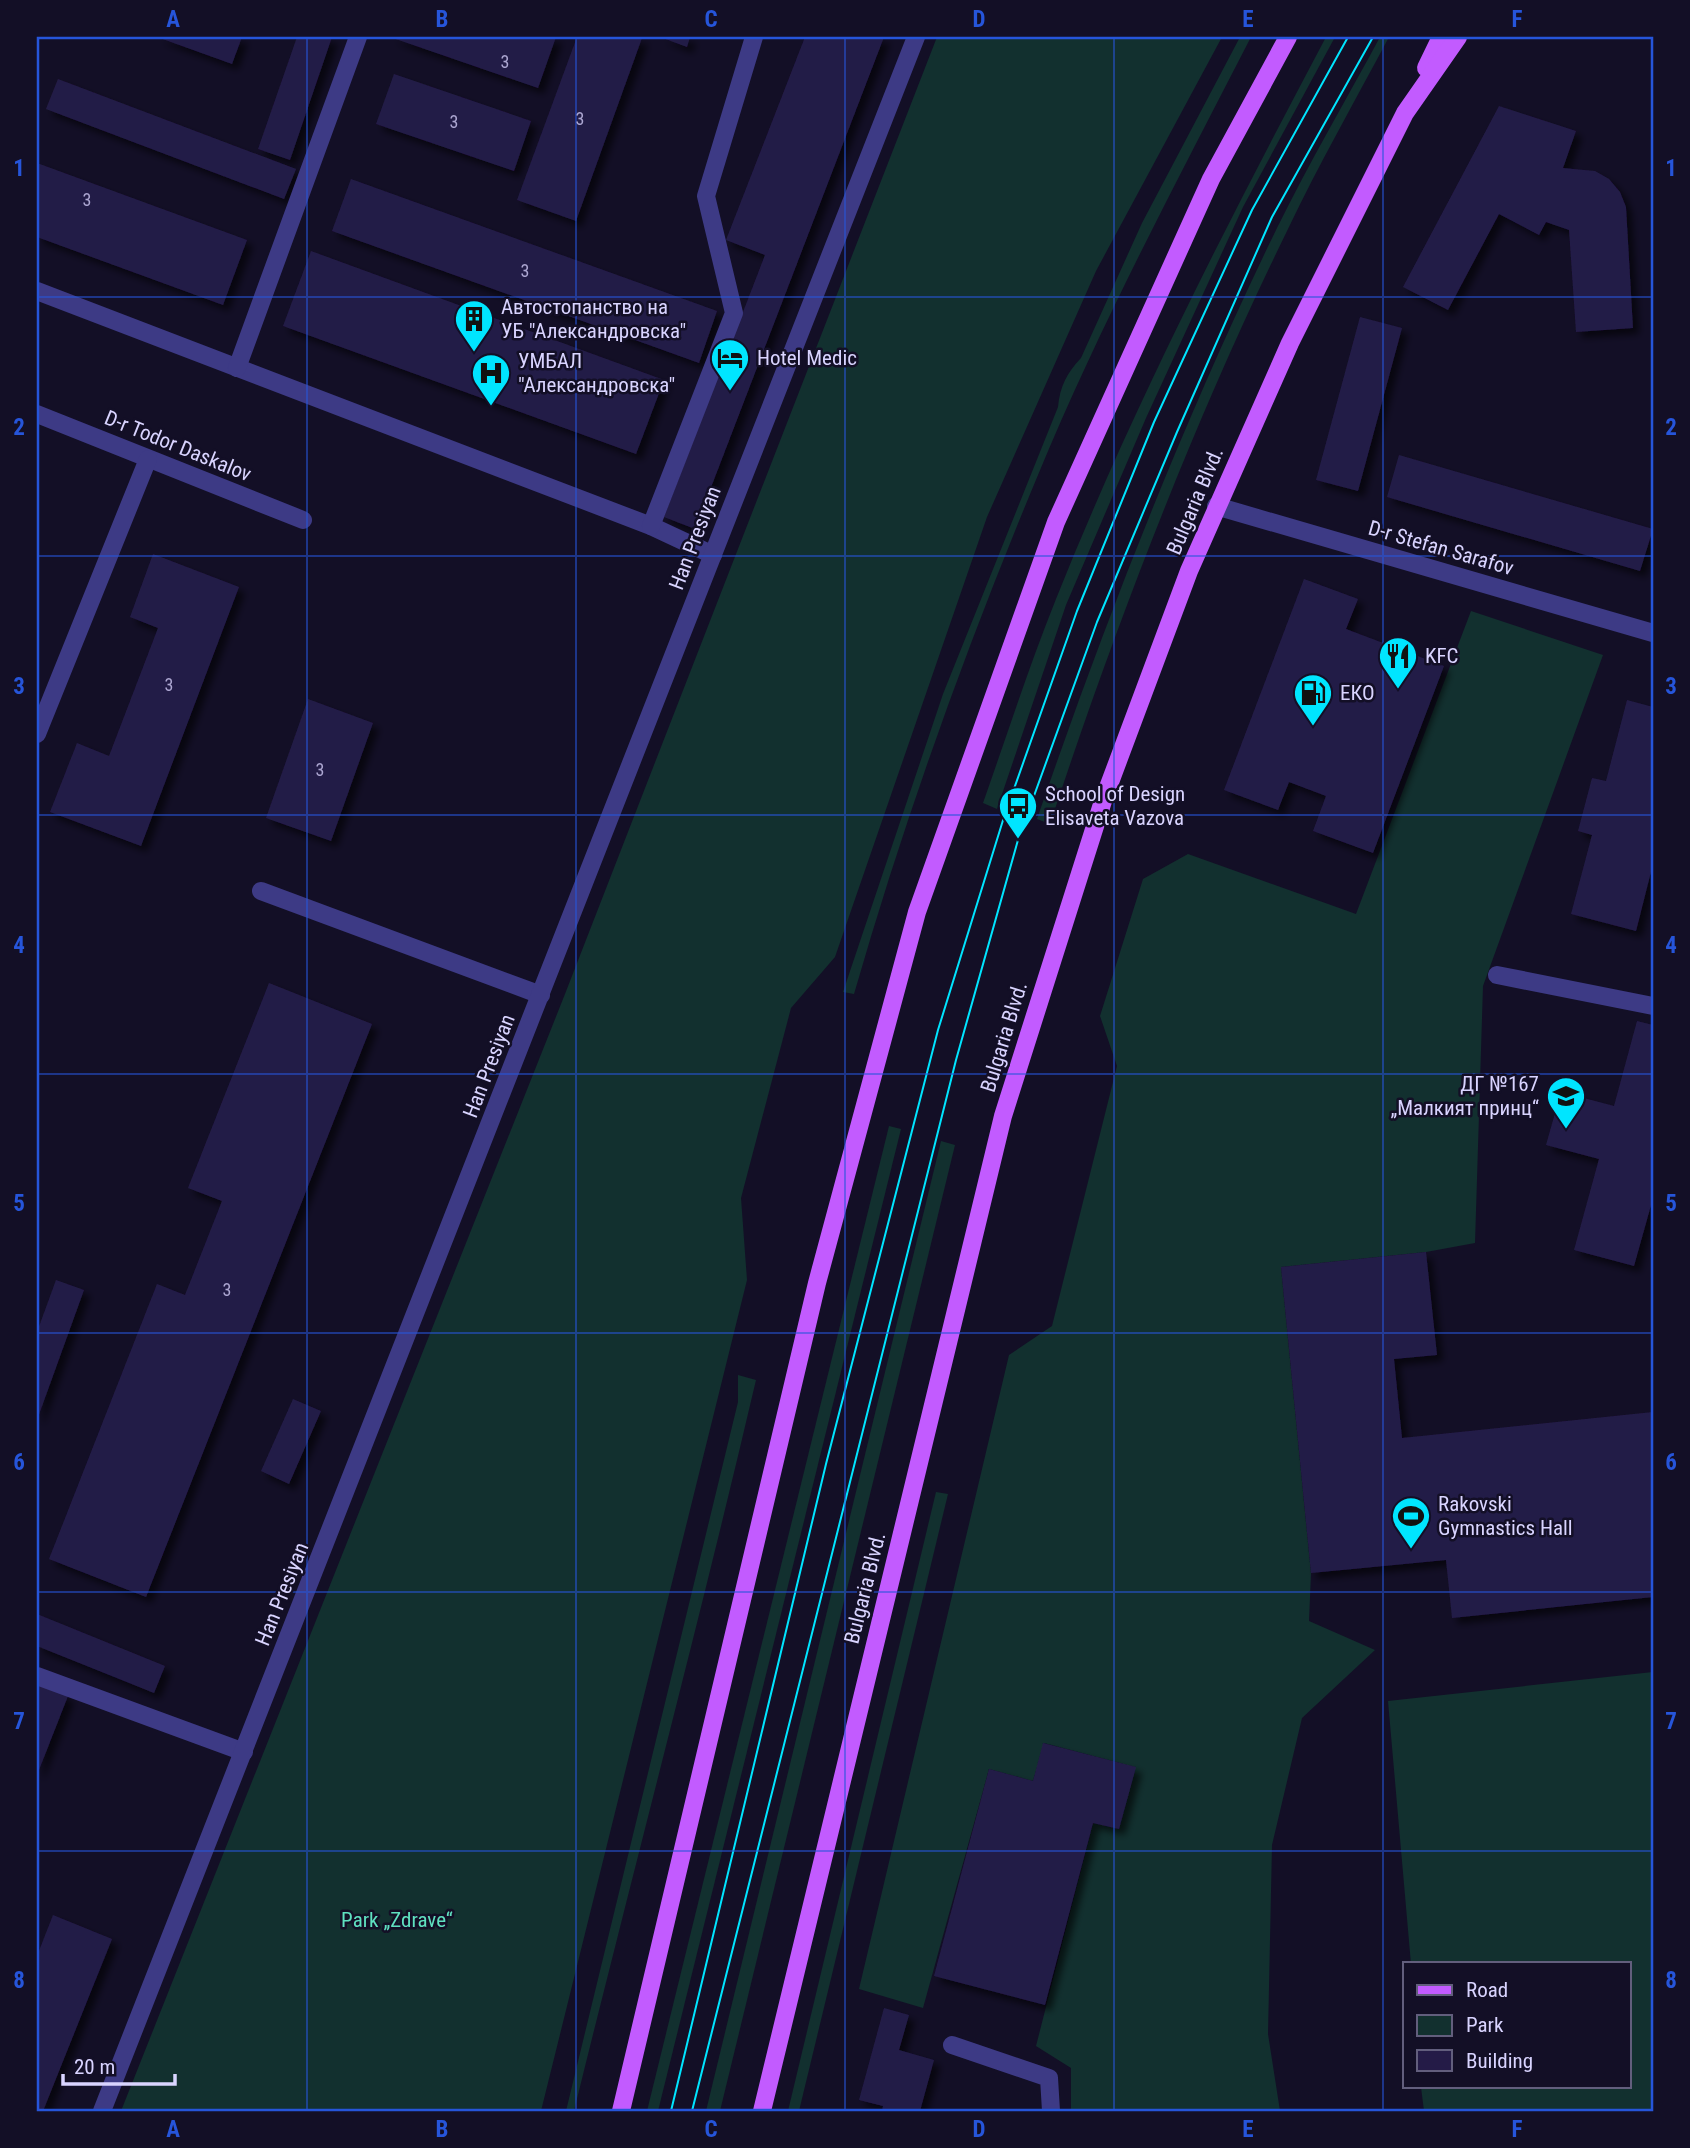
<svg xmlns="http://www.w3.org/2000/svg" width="1690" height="2148" font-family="'Roboto Condensed',sans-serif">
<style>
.green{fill:#12302f}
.building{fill:#241b47;filter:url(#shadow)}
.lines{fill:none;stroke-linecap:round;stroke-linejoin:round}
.lane{stroke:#3d3a85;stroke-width:18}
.street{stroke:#3d3a85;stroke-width:18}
.primary{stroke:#c25bff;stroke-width:18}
.tram{stroke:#00e5ff;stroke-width:2}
.grid{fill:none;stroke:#2655da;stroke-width:2;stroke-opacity:0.55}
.labels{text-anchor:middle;stroke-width:5;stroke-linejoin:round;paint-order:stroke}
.number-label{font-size:18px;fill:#aca6d1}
.poi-label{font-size:21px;fill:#d9d4ff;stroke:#130f26;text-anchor:start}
.street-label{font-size:21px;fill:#d9d4ff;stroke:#130f26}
.park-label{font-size:21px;fill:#5fe0c0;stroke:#130f26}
.neatline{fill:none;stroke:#2655da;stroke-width:2.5}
.grid-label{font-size:23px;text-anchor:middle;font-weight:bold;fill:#2655da}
</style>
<defs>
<filter id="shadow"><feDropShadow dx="6" dy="6" stdDeviation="3.5" flood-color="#0009"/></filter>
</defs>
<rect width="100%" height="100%" fill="#130f26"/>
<g class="green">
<polygon points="937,37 1222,37 1096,271 987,517 835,957 791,1008 741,1198 747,1280 541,2111 121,2111 565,994"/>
<path d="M 1240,37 L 1251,37 C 1177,181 1100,325 1038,475 C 967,645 905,817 854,994 L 843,992 L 943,694 L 1058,407 C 1060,386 1067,373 1081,358 L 1142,223 Z"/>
<path d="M 1326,37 L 1335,37 L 1243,207 L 1146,418 L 1066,605 L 997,809 L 983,803 C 1007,735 1029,666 1056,599 C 1133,406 1229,220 1326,37 Z"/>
<path d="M 1380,37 L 1389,37 C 1355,101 1319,164 1288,229 C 1194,421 1117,621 1050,824 L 1037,819 C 1106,618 1184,419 1277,228 C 1309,163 1346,100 1380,37 Z"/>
<polygon points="1471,611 1603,655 1483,986 1475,1243 1426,1252 1281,1267 1311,1573 1309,1621 1375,1650 1302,1718 1272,1845 1268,2034 1280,2111 1071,2111 1071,2068 1036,2046 1093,1823 1119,1829 1135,1767 1044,1743 1033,1781 989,1769 923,2008 859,1989 1009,1355 1052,1326 1117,1066 1100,1016 1143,879 1188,854 1356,914"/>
<polygon points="889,1126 901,1129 658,2111 647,2111"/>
<polygon points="941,1141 955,1145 720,2111 706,2111"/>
<path d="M 738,1375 L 756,1380 C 699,1624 634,1867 574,2111 L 566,2111 L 738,1402 Z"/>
<polygon points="936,1492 948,1494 799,2111 788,2111"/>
<polygon points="1653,1672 1653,2111 1424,2111 1421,2087 1629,2087 1629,1964 1411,1964 1388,1701"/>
</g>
<g class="building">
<polygon points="157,37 242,37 232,64"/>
<polygon points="297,37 332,37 290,160 258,149"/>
<polygon points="390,37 556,37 538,88"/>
<polygon points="577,37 642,38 576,221 517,200"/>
<polygon points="660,37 690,37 687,47"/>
<polygon points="805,37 884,37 695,529 664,517 765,255 726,240"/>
<polygon points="394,74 531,121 514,171 376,124"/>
<polygon points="58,79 296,169 284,199 46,109"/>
<polygon points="1499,106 1576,131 1563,168 1595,171 1609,179 1620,192 1626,207 1633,328 1576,332 1569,230 1546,222 1539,235 1499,214 1448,310 1403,287"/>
<polygon points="37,163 247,240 223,305 37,237"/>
<polygon points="351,179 717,311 699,363 332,231"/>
<polygon points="311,251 664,380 636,454 283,326"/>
<polygon points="1360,317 1402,328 1358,491 1316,480"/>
<polygon points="1399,455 1653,529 1640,571 1387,497"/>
<polygon points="153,554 239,587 141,846 50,812 77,743 109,756 158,628 130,617"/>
<polygon points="1304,579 1358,599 1346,629 1444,666 1373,853 1313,831 1326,796 1289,782 1278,810 1224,790"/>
<polygon points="308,699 373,723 331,841 266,818"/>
<polygon points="1627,700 1653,707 1653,864 1636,931 1571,914 1592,835 1578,831 1592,778 1606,781"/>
<polygon points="269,983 372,1024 146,1597 49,1559 157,1284 185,1295 222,1201 188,1188"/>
<polygon points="1637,1021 1653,1025 1653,1198 1634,1266 1574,1250 1599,1159 1546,1145 1561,1092 1614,1106"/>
<polygon points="1426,1252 1437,1355 1394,1359 1402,1438 1653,1412 1653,1597 1452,1618 1446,1560 1311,1573 1281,1267"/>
<polygon points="56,1280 84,1290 37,1420 37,1332"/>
<polygon points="293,1399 321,1411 289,1484 261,1471"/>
<polygon points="37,1614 165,1666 154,1693 37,1646"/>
<polygon points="37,1684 68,1696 37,1775"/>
<polygon points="1043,1743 1136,1767 1119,1829 1093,1823 1045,2005 934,1976 989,1769 1033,1781"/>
<polygon points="53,1915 112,1939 43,2111 37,2111 37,1956"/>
<polygon points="884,2008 909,2015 899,2050 934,2060 920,2111 882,2111 883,2106 859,2100"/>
</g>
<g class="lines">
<g class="lane">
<polyline points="37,291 651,526 713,555"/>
<polyline points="237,368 358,37"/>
<polyline points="37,414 303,520"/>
<polyline points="651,526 734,313 706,196 754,37"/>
<polyline points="37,734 148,459"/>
<polyline points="261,891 541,995"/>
<polyline points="1497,975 1653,1006"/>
<polyline points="37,1676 244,1752"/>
<polyline points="952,2045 1049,2078 1051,2111"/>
</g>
<g class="street">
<polyline points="1216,506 1653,633"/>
<polyline points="102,2111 916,37"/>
</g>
<g class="primary">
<polyline points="1426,68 1441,37"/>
<polyline points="621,2111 817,1283 917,912 1056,522 1211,179 1288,37"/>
<polyline points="762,2111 1003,1116 1103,801 1189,571 1290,343 1405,113 1458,37"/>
</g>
<g class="tram">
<polyline points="671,2111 826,1464 938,1030 1004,817 1077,611 1154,422 1252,210 1348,37"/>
<polyline points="692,2111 956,1060 1018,840 1097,622 1177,432 1272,217 1373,37"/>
</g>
</g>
<path class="grid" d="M 307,37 L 307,2111M 576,37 L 576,2111M 845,37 L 845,2111M 1114,37 L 1114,2111M 1383,37 L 1383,2111M 37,297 L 1653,297M 37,556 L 1653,556M 37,815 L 1653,815M 37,1074 L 1653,1074M 37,1333 L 1653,1333M 37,1592 L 1653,1592M 37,1851 L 1653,1851"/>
<defs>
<g id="building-pin" transform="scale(2.0125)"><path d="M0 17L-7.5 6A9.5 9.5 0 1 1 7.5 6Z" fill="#00e5ff" stroke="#130f26"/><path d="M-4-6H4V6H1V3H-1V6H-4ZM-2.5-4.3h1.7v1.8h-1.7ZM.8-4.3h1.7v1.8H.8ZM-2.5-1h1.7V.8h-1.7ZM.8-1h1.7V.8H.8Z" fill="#111"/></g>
<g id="hotel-pin" transform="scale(2.0125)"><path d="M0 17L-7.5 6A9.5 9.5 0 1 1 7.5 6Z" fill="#00e5ff" stroke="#130f26"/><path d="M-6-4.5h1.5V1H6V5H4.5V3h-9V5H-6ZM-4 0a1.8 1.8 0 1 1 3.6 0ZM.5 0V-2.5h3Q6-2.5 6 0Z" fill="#111"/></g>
<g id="hospital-pin" transform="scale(2.0125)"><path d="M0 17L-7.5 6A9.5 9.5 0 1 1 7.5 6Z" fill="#00e5ff" stroke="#130f26"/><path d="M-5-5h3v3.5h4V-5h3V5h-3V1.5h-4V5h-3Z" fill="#111"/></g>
<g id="restaurant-pin" transform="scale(2.0125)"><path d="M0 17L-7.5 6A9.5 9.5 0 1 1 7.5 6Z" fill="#00e5ff" stroke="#130f26"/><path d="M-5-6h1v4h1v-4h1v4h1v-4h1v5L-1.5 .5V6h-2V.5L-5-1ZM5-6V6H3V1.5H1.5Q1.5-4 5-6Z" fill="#111"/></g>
<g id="fuel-pin" transform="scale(2.0125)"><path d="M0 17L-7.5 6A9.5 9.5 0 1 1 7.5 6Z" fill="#00e5ff" stroke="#130f26"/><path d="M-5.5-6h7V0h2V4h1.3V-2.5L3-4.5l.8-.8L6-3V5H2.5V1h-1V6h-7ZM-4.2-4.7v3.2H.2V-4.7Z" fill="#111"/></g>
<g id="bus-pin" transform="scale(2.0125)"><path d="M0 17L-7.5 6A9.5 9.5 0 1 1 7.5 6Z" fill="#00e5ff" stroke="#130f26"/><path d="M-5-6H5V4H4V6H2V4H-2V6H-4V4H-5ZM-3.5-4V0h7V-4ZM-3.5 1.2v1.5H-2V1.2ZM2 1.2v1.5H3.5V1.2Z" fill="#111"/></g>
<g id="school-pin" transform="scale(2.0125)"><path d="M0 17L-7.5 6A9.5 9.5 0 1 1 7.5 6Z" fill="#00e5ff" stroke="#130f26"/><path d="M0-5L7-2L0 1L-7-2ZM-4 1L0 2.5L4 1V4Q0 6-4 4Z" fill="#111"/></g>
<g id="stadium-pin" transform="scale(2.0125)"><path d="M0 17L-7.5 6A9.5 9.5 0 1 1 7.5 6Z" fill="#00e5ff" stroke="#130f26"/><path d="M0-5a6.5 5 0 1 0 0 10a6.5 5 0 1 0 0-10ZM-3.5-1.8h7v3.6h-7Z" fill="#111"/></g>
</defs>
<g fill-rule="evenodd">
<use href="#building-pin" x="474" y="319"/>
<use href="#hotel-pin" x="730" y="358"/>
<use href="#hospital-pin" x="491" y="373"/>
<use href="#restaurant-pin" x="1398" y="656"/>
<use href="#fuel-pin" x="1313" y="693"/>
<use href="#bus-pin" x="1018" y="806"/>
<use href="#school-pin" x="1566" y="1096"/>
<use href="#stadium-pin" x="1411" y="1516"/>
</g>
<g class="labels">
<g class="number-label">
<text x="505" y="68">3</text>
<text x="580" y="125">3</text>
<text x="454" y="128">3</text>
<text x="87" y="206">3</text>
<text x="525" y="277">3</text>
<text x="169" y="691">3</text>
<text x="320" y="776">3</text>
<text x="227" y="1296">3</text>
</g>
<g class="poi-label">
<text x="501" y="314">Автостопанство на<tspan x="501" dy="24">УБ "Александровска"</tspan></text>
<text x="757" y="365">Hotel Medic</text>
<text x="518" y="368">УМБАЛ<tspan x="518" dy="24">"Александровска"</tspan></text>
<text x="1425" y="663">KFC</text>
<text x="1340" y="700">ЕКО</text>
<text x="1045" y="801">School of Design<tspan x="1045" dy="24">Elisaveta Vazova</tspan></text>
<text x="1539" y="1091" text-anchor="end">ДГ №167<tspan x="1539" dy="24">„Малкият принц“</tspan></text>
<text x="1438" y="1511">Rakovski<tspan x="1438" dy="24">Gymnastics Hall</tspan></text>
</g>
<g class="street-label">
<text transform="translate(178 446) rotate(22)" y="7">D-r Todor Daskalov</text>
<text transform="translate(1195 501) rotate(-67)" y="7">Bulgaria Blvd.</text>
<text transform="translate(695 538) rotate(-69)" y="7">Han Presiyan</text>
<text transform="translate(1441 548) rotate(16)" y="7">D-r Stefan Sarafov</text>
<text transform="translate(1004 1037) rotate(-73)" y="7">Bulgaria Blvd.</text>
<text transform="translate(489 1066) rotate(-69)" y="7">Han Presiyan</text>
<text transform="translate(865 1588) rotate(-76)" y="7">Bulgaria Blvd.</text>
<text transform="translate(282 1594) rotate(-68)" y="7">Han Presiyan</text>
</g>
<g class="park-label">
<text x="397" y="1927">Park „Zdrave“</text>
</g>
</g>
<rect width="1690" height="2148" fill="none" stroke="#130f26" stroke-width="77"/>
<rect x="1403" y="1962" width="228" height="126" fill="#130f26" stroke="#625e7d" stroke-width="2"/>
<rect x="1417" y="1985" width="35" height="10" fill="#c25bff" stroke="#625e7d" stroke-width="2"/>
<text x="1466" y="1997" font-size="21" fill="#d9d4ff">Road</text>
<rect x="1417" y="2015" width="35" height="21" fill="#12302f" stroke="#625e7d" stroke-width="2"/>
<text x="1466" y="2032" font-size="21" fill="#d9d4ff">Park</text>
<rect x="1417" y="2050" width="35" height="21" fill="#241b47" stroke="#625e7d" stroke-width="2"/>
<text x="1466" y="2068" font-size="21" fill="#d9d4ff">Building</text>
<path d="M63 2074v10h112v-10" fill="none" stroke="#d9d4ff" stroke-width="3.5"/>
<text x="74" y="2074" font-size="21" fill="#d9d4ff" stroke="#130f26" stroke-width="5" paint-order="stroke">20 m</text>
<rect x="38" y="38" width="1614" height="2072" class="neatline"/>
<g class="grid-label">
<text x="173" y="27">A</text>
<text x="442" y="27">B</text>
<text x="711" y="27">C</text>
<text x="979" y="27">D</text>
<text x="1248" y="27">E</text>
<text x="1517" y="27">F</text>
<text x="19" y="176">1</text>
<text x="1671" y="176">1</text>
<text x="19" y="435">2</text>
<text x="1671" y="435">2</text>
<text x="19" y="694">3</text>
<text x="1671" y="694">3</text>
<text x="19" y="953">4</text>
<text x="1671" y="953">4</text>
<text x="19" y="1211">5</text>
<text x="1671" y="1211">5</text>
<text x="19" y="1470">6</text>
<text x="1671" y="1470">6</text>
<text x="19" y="1729">7</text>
<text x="1671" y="1729">7</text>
<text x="19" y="1988">8</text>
<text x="1671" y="1988">8</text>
<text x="173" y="2137">A</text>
<text x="442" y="2137">B</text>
<text x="711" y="2137">C</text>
<text x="979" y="2137">D</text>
<text x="1248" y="2137">E</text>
<text x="1517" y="2137">F</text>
</g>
</svg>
